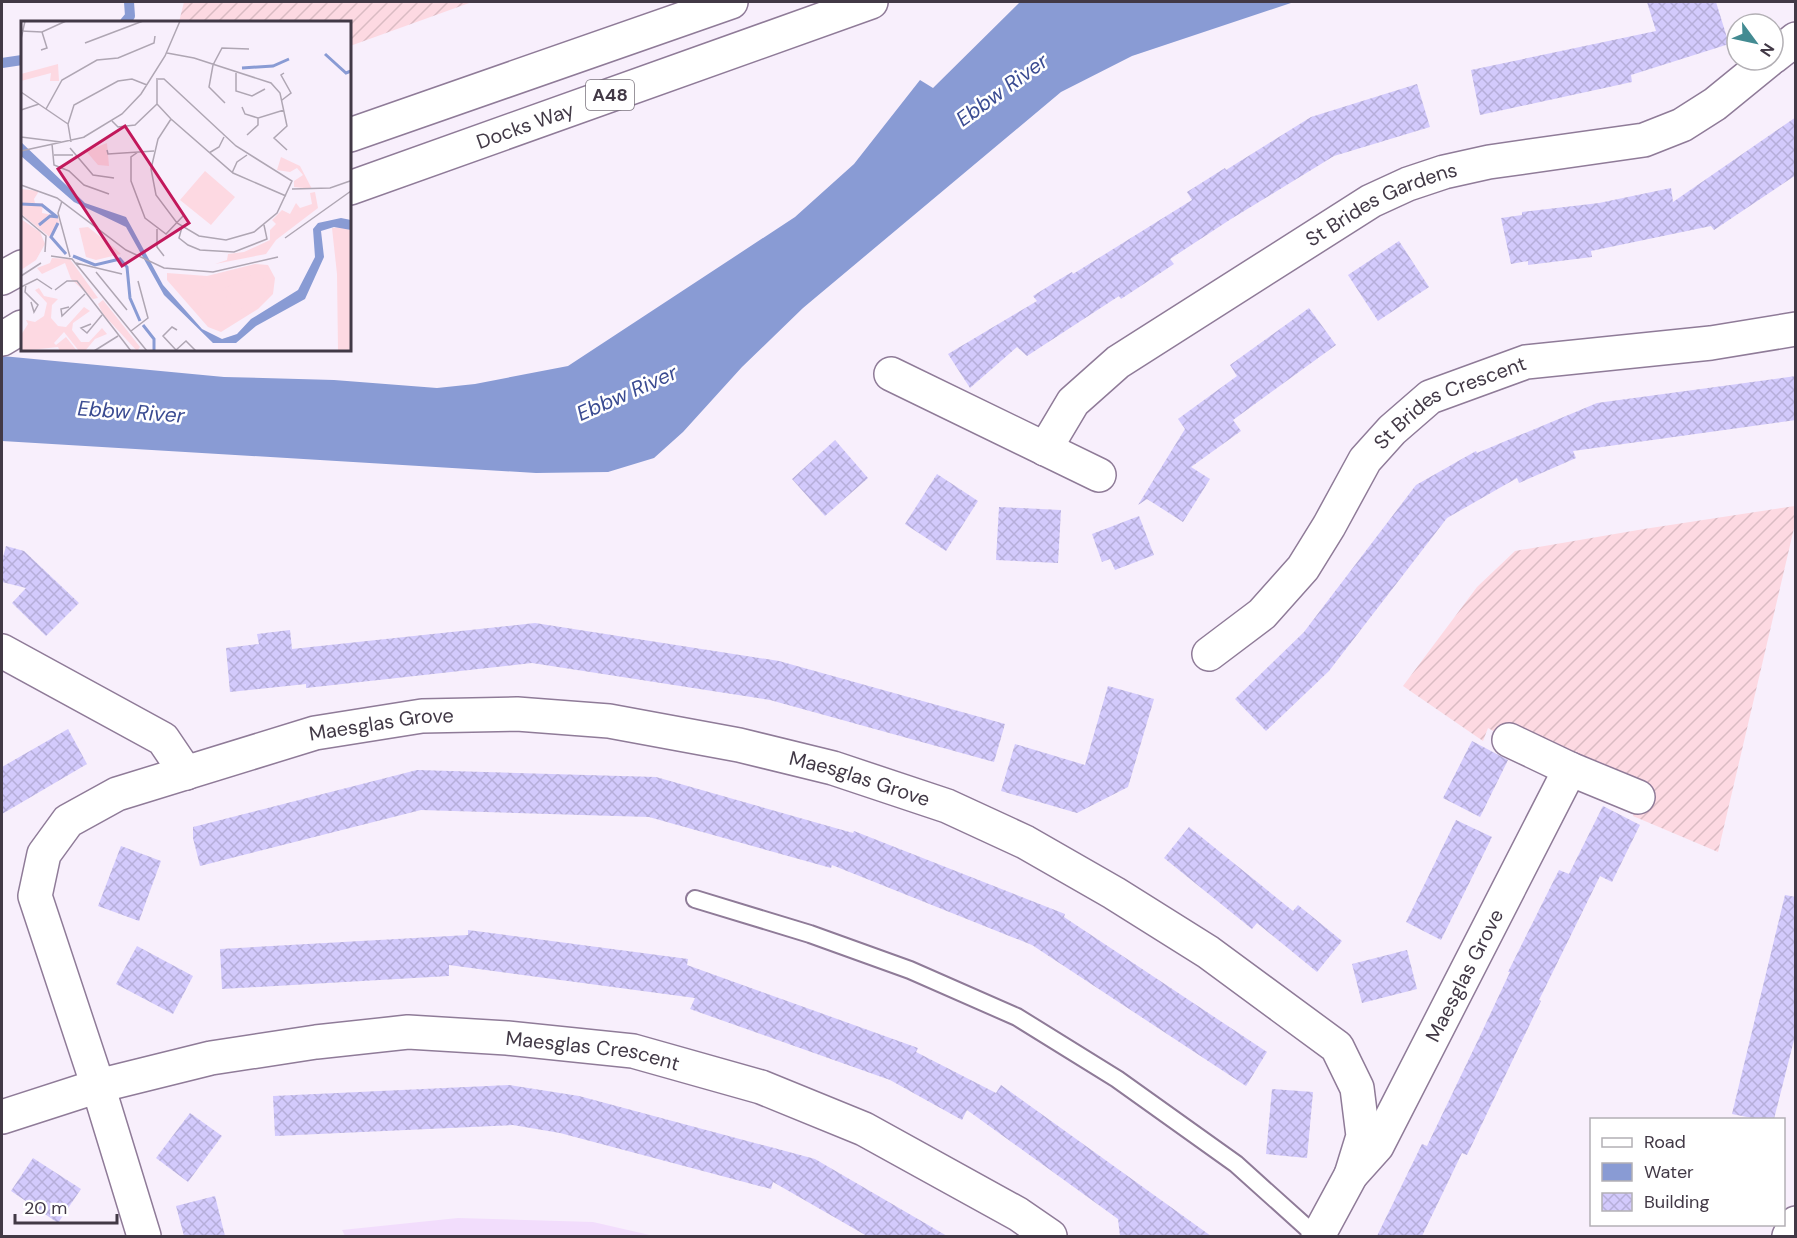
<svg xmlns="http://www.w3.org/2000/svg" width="1797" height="1238" font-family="'DM Sans',sans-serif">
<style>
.built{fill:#f2ddfc}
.garden{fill:url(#garden-furrows)}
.water{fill:#899bd4}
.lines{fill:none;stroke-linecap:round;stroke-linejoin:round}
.stream{stroke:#899bd4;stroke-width:10}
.building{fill:url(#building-cross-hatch)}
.service-casing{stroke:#8f7b98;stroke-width:20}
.minor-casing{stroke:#8f7b98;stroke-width:36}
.primary-casing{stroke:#8f7b98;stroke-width:36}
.service{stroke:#fff;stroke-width:16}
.minor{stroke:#fff;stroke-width:33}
.primary{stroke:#fff;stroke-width:33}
.labels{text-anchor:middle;stroke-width:5;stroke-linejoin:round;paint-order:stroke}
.shield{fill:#fff;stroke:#7b747e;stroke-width:1.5}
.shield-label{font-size:18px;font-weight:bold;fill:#423946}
.street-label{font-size:20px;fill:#423946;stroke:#fff}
.water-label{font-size:21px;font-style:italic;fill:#3b4c92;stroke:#fff}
.inset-river{fill:none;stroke:#899bd4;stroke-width:3}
.inset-road{fill:none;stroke:#afa6b3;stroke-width:1.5}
.view{fill:#c2185b;fill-opacity:0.15;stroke:#c2185b;stroke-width:3}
.inset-edge{fill:none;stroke:#423946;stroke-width:3}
</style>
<defs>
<pattern id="garden-furrows" width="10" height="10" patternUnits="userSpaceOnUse" patternTransform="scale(1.5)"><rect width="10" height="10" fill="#fdd9e2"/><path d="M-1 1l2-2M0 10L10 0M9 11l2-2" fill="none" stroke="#dabbc3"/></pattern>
<pattern id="building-cross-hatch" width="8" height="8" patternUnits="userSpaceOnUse" patternTransform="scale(1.5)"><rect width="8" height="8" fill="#d3cafc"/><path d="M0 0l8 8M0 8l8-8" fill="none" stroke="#b6aed9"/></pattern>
</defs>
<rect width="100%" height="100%" fill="#f8effc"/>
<polygon class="built" points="458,1218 593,1222 654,1236 345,1236 342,1230"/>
<g class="garden">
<polygon points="184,2 472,2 350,46 350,22 179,22"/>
<polygon points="1795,506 1795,524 1718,852 1633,816 1638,798 1509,740 1488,728 1483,741 1403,686 1477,587 1515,551 1644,529"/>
</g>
<polygon class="water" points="1020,2 1294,2 1132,56 1061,92 803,308 742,367 683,432 654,458 608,472 536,473 2,441 2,356 224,377 334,380 437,388 475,384 568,366 795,217 854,164 920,80 933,88"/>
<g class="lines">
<g class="stream">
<polyline points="125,22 130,16 129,2"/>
<polyline points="2,63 22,60"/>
</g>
</g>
<g class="building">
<polygon points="1647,2 1716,2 1729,44 1631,75 1632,82 1480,115 1471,70 1656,31"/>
<polygon points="1417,84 1430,127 1334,156 1231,219 1170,259 1174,264 1121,299 1119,296 1027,356 1017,347 970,388 948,354 1037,301 1033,296 1052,284 1072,272 1073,274 1192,200 1187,192 1225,168 1226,170 1311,117"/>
<polygon points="1796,117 1796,175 1714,230 1711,226 1591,251 1592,257 1528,265 1528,261 1511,264 1501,218 1522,215 1522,212 1599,203 1671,188 1673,202"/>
<polygon points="1399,241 1429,287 1378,321 1348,275"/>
<polygon points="1309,308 1336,345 1233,420 1241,431 1191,467 1210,479 1183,522 1147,499 1138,505 1185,429 1178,419 1237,376 1230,365"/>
<polygon points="1796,376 1796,420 1573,451 1576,458 1519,483 1517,478 1447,518 1329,671 1266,731 1235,699 1304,632 1416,485 1476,451 1477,453 1597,403"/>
<polygon points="835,440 868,478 825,516 792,479"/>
<polygon points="937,474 978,501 946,551 905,524"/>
<polygon points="999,507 1061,510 1058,563 996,560"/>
<polygon points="1139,516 1154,555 1115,570 1110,559 1102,562 1092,534"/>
<polygon points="6,546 24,551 79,603 46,636 12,603 26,588 2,582 2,561"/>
<polygon points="535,623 779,661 1005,724 994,762 770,700 532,663 306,688 306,684 230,692 226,648 259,644 257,634 290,630 292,649"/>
<polygon points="1108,686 1154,699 1128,787 1077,813 1001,791 1015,744 1085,765"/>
<polygon points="68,729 87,764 2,814 2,767"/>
<polygon points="1472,741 1508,760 1480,817 1443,798"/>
<polygon points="417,770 656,777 853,833 854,831 1065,914 1064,917 1267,1052 1246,1086 1032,945 832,865 831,868 649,817 421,810 200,866 193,838 193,827"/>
<polygon points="1603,806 1640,825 1612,882 1600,876 1539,1000 1541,1001 1467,1155 1462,1153 1422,1236 1377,1236 1422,1144 1427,1146 1480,1036 1510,972 1508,972 1559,870 1569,874"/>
<polygon points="1456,820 1492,837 1441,940 1406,922"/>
<polygon points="1189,827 1293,911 1298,905 1342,941 1317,972 1257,923 1252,929 1164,858"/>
<polygon points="121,846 161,861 139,921 98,906"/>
<polygon points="1785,895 1796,897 1796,1032 1774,1119 1757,1119 1732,1114"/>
<polygon points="468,930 688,959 687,965 918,1048 916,1052 996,1093 1001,1085 1211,1236 1120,1236 1118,1219 967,1110 962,1120 890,1080 690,1009 695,998 449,965 449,976 222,989 220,949 468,935"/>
<polygon points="137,946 193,976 173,1014 116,984"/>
<polygon points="1407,950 1417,989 1362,1003 1352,964"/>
<polygon points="509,1085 579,1096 815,1159 947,1236 867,1236 773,1182 771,1189 560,1133 513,1125 275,1136 273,1096"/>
<polygon points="1272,1089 1313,1092 1307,1158 1266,1154"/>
<polygon points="190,1113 222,1136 188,1182 156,1158"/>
<polygon points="33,1158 81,1189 58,1223 11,1191"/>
<polygon points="215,1196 225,1236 184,1236 176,1206"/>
</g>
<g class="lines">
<g class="service-casing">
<polyline id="service" points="695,899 810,934 910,970 1017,1017 1117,1079 1236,1164 1316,1236"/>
</g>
<g class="minor-casing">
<g id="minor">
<polyline points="1773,57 1796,39"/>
<polyline points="891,374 1099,475"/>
<path id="s1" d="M 1045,449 L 1073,402 L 1118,362 L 1371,201 L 1408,184 L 1444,172 L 1489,162 L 1644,140 L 1682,125 L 1715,104 L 1769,60"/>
<polyline points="2,651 163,739 186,773"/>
<path id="s2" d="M 1209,654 L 1262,614 L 1303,568 L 1329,526 L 1365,460 L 1392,430 L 1430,397 L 1526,362 L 1711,343 L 1796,329"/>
<polyline points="1509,740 1570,769"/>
<path id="s3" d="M 2,1117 L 98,1086 L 211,1058 L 316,1042 L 408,1032 L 507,1038 L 633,1051 L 761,1087 L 864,1129 L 1018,1214 L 1050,1236"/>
<path id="s4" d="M 144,1236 L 98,1086 L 35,896 L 44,854 L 68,821 L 117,794 L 315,733 L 422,716 L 517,714 L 609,721 L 739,745 L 833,768 L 947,806 L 1025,842 L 1114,893 L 1208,952 L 1337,1047 L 1357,1088 L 1363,1136 L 1351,1175"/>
<path id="s5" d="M 1318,1236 L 1351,1175 L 1377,1146 L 1570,769 L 1638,797"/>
<polyline points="1789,1236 1796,1223"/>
</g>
</g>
<g class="primary-casing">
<g id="primary">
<polyline points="350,135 731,2"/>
<path id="s6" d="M 350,188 L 871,2"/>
<polyline points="2,278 22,267"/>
<polyline points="2,339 22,327"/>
</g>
</g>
<use href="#service" class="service"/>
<use href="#minor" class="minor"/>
<use href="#primary" class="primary"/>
</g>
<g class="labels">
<rect class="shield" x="586" y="80" width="48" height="30" rx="4.5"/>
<g class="shield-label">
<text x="610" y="101">A48</text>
</g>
<g class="street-label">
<text dy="7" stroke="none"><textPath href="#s6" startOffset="186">Docks Way</textPath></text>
<text dy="7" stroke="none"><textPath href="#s1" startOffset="423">St Brides Gardens</textPath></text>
<text dy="7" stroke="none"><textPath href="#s2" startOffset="358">St Brides Crescent</textPath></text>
<text dy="7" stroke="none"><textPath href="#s4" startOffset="771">Maesglas Grove</textPath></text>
<text dy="7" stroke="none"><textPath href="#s4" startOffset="1257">Maesglas Grove</textPath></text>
<text dy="7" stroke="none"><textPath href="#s5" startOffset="300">Maesglas Grove</textPath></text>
<text dy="7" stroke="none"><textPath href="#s3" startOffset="602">Maesglas Crescent</textPath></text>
</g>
<g class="water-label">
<text transform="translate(1002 90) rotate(-36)" y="7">Ebbw River</text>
<text transform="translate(627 393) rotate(-24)" y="7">Ebbw River</text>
<text transform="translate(131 412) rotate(4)" y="7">Ebbw River</text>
</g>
</g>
<g transform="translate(21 21)">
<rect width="330" height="330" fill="#f8effc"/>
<path d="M 260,136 L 279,145 L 291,168 L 273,166 L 273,160 L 282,154 L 276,147 L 269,151 L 256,149 ZM 184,150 L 214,176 L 190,204 L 159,179 ZM 294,171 L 297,187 L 255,219 L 245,233 L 194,243 L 206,239 L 207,233 L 223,231 L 249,219 L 249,209 L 255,203 L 251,199 L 261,189 L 269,193 L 275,182 L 279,187 L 291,183 L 289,172 ZM 321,206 L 330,209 L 330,330 L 317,330 L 316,253 L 311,207 ZM 234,243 L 247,244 L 254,257 L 252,273 L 237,288 L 200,311 L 187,306 L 146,259 L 146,252 L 186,255 ZM 18,267 L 23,275 L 37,278 L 31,284 L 30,297 L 37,305 L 45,306 L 63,286 L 69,290 L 52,302 L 51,309 L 60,321 L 68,321 L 81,307 L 86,313 L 74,318 L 64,330 L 58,330 L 43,311 L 33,322 L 35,324 L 45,316 L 56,330 L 39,330 L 37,326 L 0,330 L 0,314 L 7,303 L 0,289 L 5,299 L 14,301 L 23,295 L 26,282 L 14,269 Z" fill="#fdd9e2"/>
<path d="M 37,43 L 38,60 L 29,60 L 30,52 L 0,60 L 0,53 ZM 0,168 L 18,170 L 13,178 L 14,182 L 22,182 L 21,192 L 37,195 L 38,203 L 30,217 L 0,193 ZM 0,198 L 19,211 L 24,223 L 15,239 L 0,249 ZM 31,237 L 49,238 L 77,277 L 72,278 L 50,258 L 44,242 L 21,253 L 16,247 L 29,242 ZM 82,279 L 119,326 L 116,330 L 82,293 L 77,283 Z" fill="#fdd9e2"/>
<path d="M 86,122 L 88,145 L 77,144 L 65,130 ZM 67,206 L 91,225 L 100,233 L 75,239 L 65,236 L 58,207 Z" fill="#fdd9e2"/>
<path d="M 239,250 L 250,273 L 213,291 L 202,268 ZM 190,261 L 208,294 L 190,304 L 173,271 Z" fill="#fdd9e2"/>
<path d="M 0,121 L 64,182 L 105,196 L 142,264 L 181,308 L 201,318 L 216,313 L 230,298 L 277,269 L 294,236 L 292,208 L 297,202 L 320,197 L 330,199 L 330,209 L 313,206 L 300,210 L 303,236 L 284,278 L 235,305 L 215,322 L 192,322 L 143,274 L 105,206 L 53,181 L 0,135 Z" fill="#899bd4"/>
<path class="inset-river" d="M 304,33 L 325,52 L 330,50M 221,47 L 252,45 L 268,38M 0,183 L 21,184 L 36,196M 37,202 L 30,216 L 45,233M 18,204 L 29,195 L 37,196M 52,235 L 74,244 L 99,238 L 106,246 L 109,277 L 119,300M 122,304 L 133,318 L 133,330"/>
<path class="inset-road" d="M 0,10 L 21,11 L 45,0M 0,18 L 4,0M 64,22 L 122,0M 20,29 L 26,27 L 21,11M 146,32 L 173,37 L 250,62 L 259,72 L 266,105 L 253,117 L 266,129M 215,52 L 215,70 L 231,75 L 244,68M 136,57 L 136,83 L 150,98 L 212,152 L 265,175M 137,58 L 143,58 L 215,125 L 271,160 L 256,192 L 233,211 L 205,219 L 178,215 L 156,202 L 135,174 L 130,148 L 137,118 L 150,98M 0,71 L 47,103M 261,79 L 270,72 L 260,54 L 263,52M 204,82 L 188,66 L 192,44 L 201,27 L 228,28M 221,86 L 224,93 L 237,97M 25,88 L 41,59 L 76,39 L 97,37 L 133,22 L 134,15M 0,89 L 18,83M 91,100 L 97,106 L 114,104 L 136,83M 226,114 L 237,104 L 237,97 L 263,89M 0,116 L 40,121M 63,116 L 101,93 L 120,73 L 144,35 L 159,0M 50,121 L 47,103 L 53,84 L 97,60 L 111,58 L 126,64M 31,123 L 33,144 L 48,150 L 63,164 L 88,173M 49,127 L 72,154 L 93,157M 86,129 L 87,133 L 133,130M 0,130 L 64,116M 117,131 L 110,136 L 110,160 L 124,197 L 145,213 L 163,194M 188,132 L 198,126 L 203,116M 33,134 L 52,134M 211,152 L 216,141 L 226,134M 0,164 L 36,177 L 105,229 L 143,247 L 192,251 L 257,236M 271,168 L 309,167 L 329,160M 41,180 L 37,192 L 49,236M 0,194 L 25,215 L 24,231M 161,206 L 158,217 L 167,224 L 179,229 L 213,231 L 246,218 L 243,204M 136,208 L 136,226 L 143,235M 264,217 L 330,170M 30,235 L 51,238 L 126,330M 55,242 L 101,253M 75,251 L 106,289M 0,255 L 20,242M 5,263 L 4,271 L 17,284 L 13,291 L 10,281M 0,266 L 16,258 L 31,268M 34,269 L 46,260 L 56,260 L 110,330M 48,286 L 40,288 L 41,295 L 64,273M 70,303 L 60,307 L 66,312 L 81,294M 110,310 L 127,297 L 117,260M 155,329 L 142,315 L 151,306 L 156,309M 155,329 L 165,320 L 175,330M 73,330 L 97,315"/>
<path class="view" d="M 104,105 L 168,202 L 101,245 L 37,148 Z"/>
<rect width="330" height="330" class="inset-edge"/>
</g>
<rect width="1797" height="1238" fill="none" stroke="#423946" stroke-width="6"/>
<rect x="1590" y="1118" width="195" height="108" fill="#ffffff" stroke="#b3b0b5" stroke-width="1.5"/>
<rect x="1602" y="1138" width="30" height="9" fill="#ffffff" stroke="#b3b0b5" stroke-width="1.5"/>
<text x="1644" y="1148" font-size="18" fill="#423946">Road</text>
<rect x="1602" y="1163" width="30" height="18" fill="#899bd4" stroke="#b3b0b5" stroke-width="1.5"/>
<text x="1644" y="1178" font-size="18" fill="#423946">Water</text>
<rect x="1602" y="1193" width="30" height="18" fill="url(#building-cross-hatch)" stroke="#b3b0b5" stroke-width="1.5"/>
<text x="1644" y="1208" font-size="18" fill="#423946">Building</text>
<g transform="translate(1755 42) rotate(123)"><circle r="28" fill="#ffffff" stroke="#b3b0b5" stroke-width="1.5"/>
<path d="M0-4.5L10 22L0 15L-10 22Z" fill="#438b92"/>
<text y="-9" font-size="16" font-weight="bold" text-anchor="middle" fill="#423946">N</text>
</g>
<path d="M15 1214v9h102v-9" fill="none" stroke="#423946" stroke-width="3"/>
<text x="24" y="1214" font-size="18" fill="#423946" stroke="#ffffff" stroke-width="4.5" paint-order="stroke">20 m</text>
</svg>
